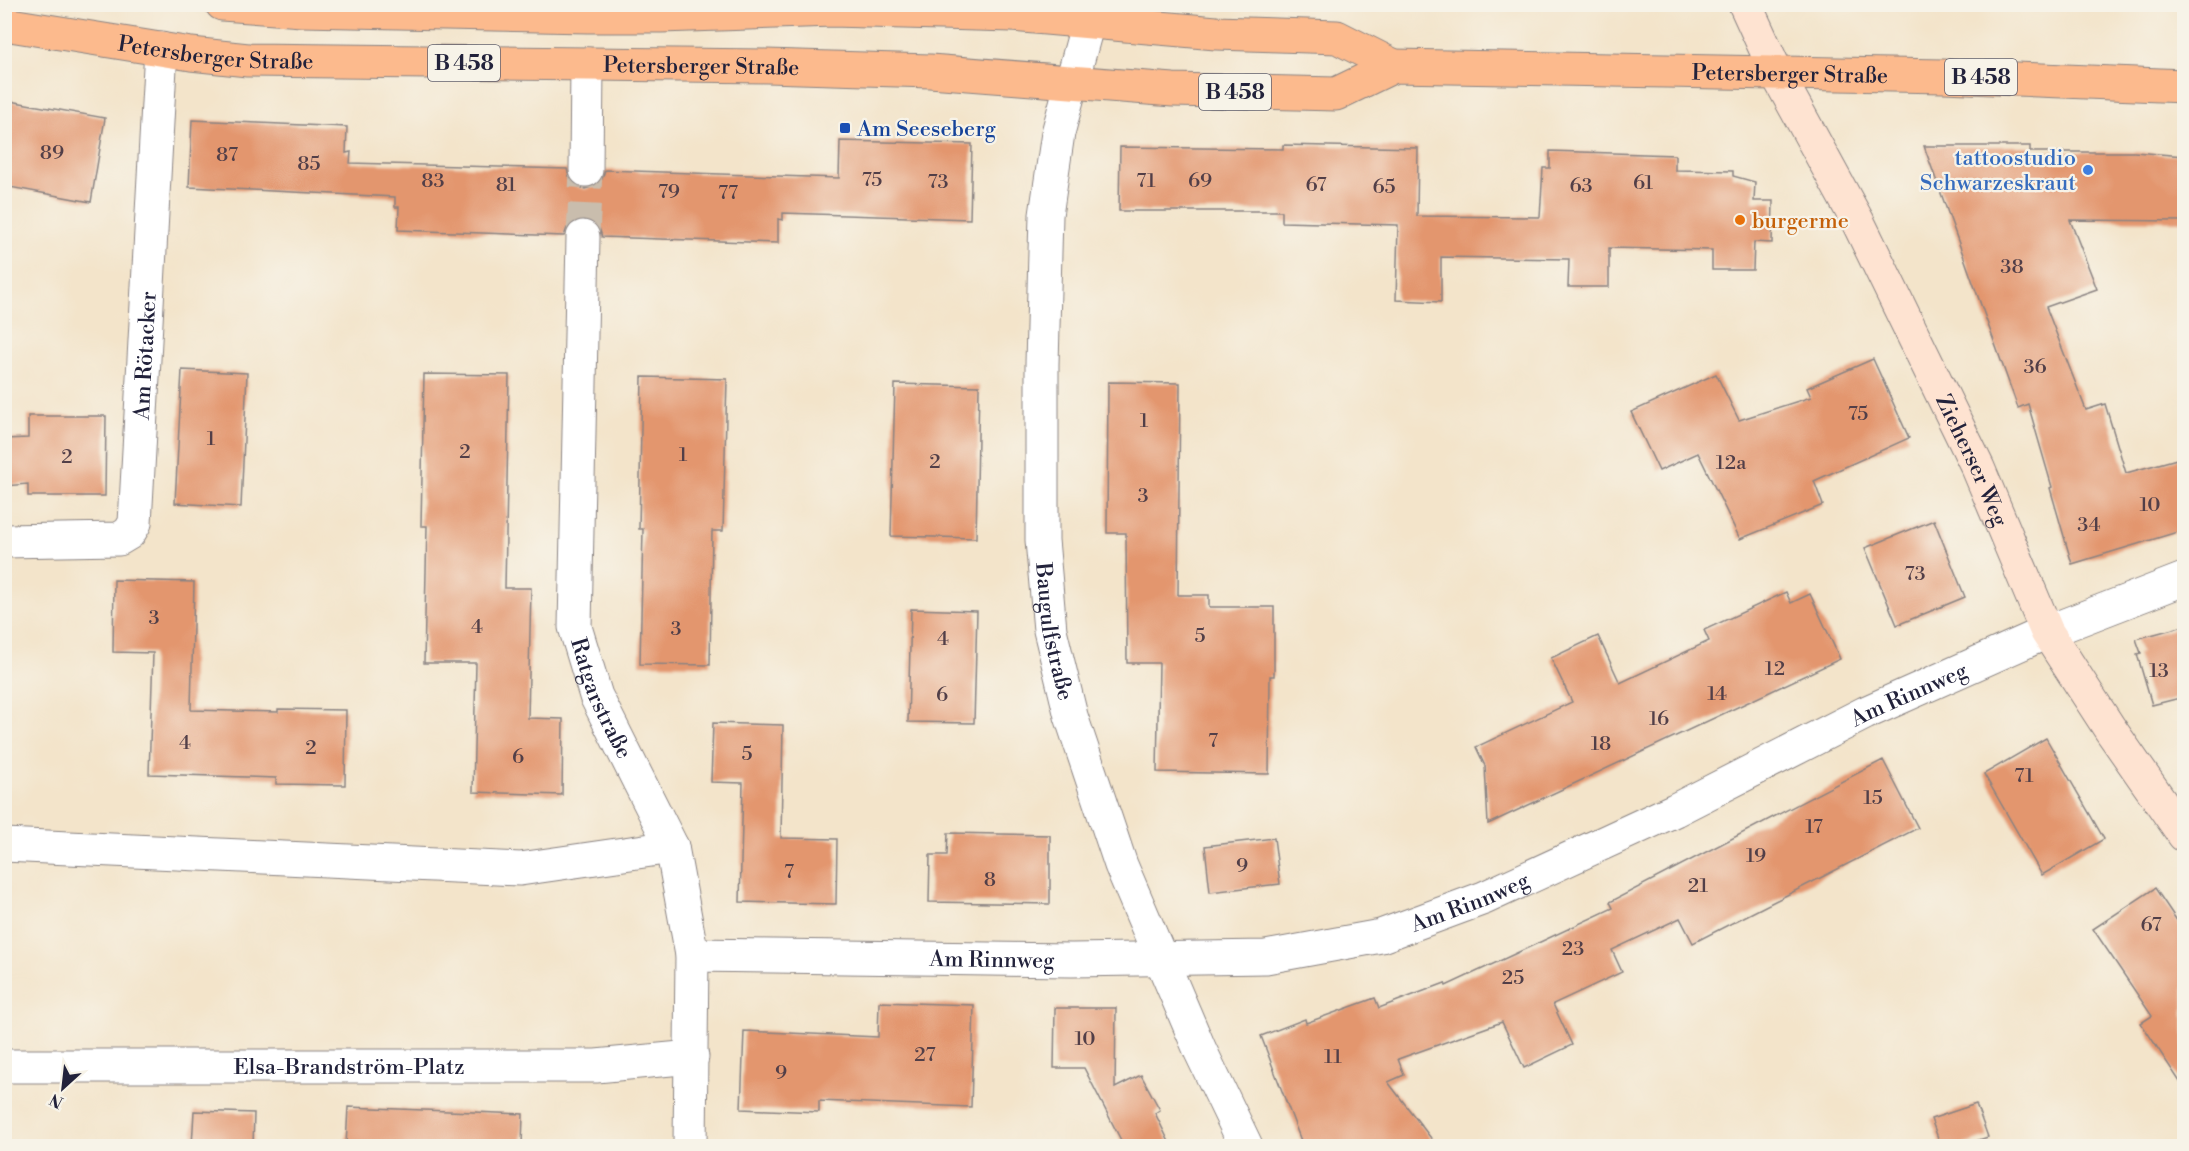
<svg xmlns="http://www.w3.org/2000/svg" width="2189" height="1151" font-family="'Libre Bodoni',serif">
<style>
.building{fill:#e3966e}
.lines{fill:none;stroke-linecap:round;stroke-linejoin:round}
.street-tunnel{stroke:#c9bdad;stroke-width:33;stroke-dasharray:33 16;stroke-linecap:butt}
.street-casing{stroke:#8a8382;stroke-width:35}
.secondary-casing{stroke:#8a8382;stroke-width:35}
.primary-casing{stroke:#8a8382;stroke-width:35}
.street{stroke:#fff;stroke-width:33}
.secondary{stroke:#fee3d1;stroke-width:33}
.primary{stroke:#fcba8d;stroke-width:33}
.transit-dot{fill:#1a4fb4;stroke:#f7f3e8;stroke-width:2}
.shop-dot{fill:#3f7fe0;stroke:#f7f3e8;stroke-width:2}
.food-dot{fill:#e8710a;stroke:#f7f3e8;stroke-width:2}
.labels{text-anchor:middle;stroke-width:4.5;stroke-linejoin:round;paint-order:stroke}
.number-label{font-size:20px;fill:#523f48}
.shield{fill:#f7f3e8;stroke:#62616f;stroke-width:1.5}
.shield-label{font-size:21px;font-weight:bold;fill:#22223b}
.street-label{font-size:22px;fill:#22223b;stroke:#f7f3e8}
.transit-label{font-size:22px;fill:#164399;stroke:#f7f3e8;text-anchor:start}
.shop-label{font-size:22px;fill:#366cbe;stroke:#f7f3e8;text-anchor:end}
.food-label{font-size:22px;fill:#c56008;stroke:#f7f3e8;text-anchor:start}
</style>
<rect width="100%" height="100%" fill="#f7f3e8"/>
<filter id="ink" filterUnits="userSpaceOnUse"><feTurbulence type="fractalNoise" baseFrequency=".0167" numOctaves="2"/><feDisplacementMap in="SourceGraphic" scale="12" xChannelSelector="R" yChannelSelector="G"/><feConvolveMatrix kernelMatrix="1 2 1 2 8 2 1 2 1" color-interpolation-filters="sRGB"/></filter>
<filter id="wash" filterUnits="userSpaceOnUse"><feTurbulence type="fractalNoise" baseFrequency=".008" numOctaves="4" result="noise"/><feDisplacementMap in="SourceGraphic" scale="24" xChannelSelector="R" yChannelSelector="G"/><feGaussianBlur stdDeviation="1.35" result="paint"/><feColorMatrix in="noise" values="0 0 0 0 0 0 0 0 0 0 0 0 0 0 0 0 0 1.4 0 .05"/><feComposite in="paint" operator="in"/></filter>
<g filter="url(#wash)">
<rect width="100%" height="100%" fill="#f3e4ca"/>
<g id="blocks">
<g class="building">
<polygon points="4,100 105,118 91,202 4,186"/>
<polygon points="192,120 347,127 346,153 351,152 350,163 567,169 570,180 576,186 585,189 596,186 602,179 605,170 839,178 840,141 972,144 970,219 783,213 783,220 778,219 778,243 602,237 599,227 592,221 584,218 573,221 567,228 564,236 398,230 399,207 395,207 395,197 189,187"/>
<polygon points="1283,145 1418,148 1417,216 1540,217 1543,168 1550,168 1550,151 1675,155 1675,170 1733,171 1733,176 1755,182 1754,201 1773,201 1772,243 1754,242 1753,270 1712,270 1712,250 1609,248 1609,287 1568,287 1569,259 1441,257 1441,302 1396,300 1398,225 1282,222 1282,211 1119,211 1120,147 1283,149"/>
<polygon points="1924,146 2030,146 2030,152 2134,152 2184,156 2184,221 2070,220 2097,289 2046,307 2086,410 2105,404 2126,473 2184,457 2184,530 2072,564 2050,488 2052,487 2028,404 2018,408"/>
<polygon points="1873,359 1909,438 1814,481 1823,505 1740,539 1698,453 1659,471 1631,412 1716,374 1739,420 1811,397 1807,388"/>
<polygon points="182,370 247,373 241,507 175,503"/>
<polygon points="424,374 509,375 505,588 531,588 528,718 563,719 562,795 473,792 476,663 424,663 427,526 421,526"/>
<polygon points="642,377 727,379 723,531 712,531 710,665 640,664 643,529 639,529"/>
<polygon points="1108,382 1180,383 1178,595 1209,595 1209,607 1274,607 1274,676 1270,676 1269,774 1157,772 1159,663 1127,663 1126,533 1107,533"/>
<polygon points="895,384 979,386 976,538 891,536"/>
<polygon points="28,416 106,416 105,496 28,496 28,484 4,486 4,439 28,438"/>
<polygon points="1934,520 1965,597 1897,625 1865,548"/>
<polygon points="114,580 194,582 191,710 278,712 278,709 346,710 345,785 276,784 276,778 149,774 153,653 113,652"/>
<polygon points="1786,592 1791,603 1810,594 1840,659 1488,824 1485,766 1476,747 1572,702 1551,658 1598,636 1620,683 1709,641 1704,630"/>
<polygon points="911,609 977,611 974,723 908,722"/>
<polygon points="2184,626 2184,697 2152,705 2137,654 2141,653 2136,639"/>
<polygon points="713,723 783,725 781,838 837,839 836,904 740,902 743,783 711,782"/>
<polygon points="2046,738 2104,839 2042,875 1984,774"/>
<polygon points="1883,760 1918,828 1693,943 1680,918 1612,950 1622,972 1553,1004 1572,1045 1524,1068 1502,1022 1398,1059 1404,1075 1388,1082 1437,1146 1303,1146 1261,1036 1305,1019 1306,1023 1375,998 1379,1008 1445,983 1446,986 1613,908 1610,902"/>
<polygon points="948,833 1050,835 1050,904 929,902 930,855 947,855"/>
<polygon points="1274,838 1280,884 1210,892 1205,846"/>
<polygon points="2155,888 2184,931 2184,1088 2141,1023 2152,1016 2093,929"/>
<polygon points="879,1002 974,1005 971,1107 819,1101 819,1112 741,1109 744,1031 878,1037"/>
<polygon points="1055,1008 1116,1008 1115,1088 1141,1075 1160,1110 1155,1113 1171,1146 1124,1146 1084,1068 1054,1068"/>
<polygon points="1976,1104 1988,1137 1961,1146 1941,1146 1931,1119"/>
<polygon points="348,1107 523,1114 522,1146 346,1146"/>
<polygon points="194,1111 254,1113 253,1146 192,1146"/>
</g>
</g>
</g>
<g filter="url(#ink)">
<use href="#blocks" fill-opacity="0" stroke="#8a8382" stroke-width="1.5"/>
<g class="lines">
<polyline class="street-tunnel" points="583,237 586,170"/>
<g class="street-casing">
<g id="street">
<path id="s1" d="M 1093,4 L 1058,133 L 1046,215 L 1042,364 L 1042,540 L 1050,630 L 1071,716 L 1121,865 L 1200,1050 L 1246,1146"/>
<polyline points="586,170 587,64"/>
<path id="s2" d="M 583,237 L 575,627 L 596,696 L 672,847 L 692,955 L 690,1146"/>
<path id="s3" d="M 4,541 L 119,539 L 129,533 L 135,523 L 161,49"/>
<polyline points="4,845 520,869 672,847"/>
<path id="s4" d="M 692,955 L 1072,960 L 1266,957 L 1381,936 L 1484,898 L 1675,810 L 1865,713 L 2047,632 L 2184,579"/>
<path id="s5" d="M 4,1066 L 596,1066 L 692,1057"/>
</g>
</g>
<g class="secondary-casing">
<g id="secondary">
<path id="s6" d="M 1745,4 L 1777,74 L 1858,222 L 1978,468 L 2047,632 L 2110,729 L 2184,835"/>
</g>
</g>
<g class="primary-casing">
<g id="primary">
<polyline points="222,4 302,10 588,16 661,16 832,10 1012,15 1216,33 1337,37 1394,66"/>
<path id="s7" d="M 4,24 L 191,54 L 248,60 L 767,66 L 930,71 L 1173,90 L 1336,94 L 1394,66 L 1944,76 L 2184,86"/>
</g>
</g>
<use href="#street" class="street"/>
<use href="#secondary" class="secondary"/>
<use href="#primary" class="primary"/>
</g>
</g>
<rect class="transit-dot" x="839" y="122" width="12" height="12" rx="3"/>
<circle class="shop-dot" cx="2088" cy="170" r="6"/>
<circle class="food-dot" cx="1740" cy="220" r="6"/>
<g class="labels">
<g class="number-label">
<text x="52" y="159">89</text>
<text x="227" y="161">87</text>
<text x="309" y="170">85</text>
<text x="872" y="186">75</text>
<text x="433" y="187">83</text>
<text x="1146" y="187">71</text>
<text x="1200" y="187">69</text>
<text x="938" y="188">73</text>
<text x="1643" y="189">61</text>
<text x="506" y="191">81</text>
<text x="1316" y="191">67</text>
<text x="1581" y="192">63</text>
<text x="1384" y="193">65</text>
<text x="669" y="198">79</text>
<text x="728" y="199">77</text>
<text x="2012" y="273">38</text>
<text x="2035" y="373">36</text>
<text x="1858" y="420">75</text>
<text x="1144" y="427">1</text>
<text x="211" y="445">1</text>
<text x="465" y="458">2</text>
<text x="683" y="461">1</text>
<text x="67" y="463">2</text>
<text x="935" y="468">2</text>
<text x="1731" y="469">12a</text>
<text x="1143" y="502">3</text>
<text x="2150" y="511">10</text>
<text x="2089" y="531">34</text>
<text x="1915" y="580">73</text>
<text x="154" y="624">3</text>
<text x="477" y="633">4</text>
<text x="676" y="635">3</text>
<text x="1200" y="642">5</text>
<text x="943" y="645">4</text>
<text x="1775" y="675">12</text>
<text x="2159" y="677">13</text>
<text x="1717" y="700">14</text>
<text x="942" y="701">6</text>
<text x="1659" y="725">16</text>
<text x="1213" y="747">7</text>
<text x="185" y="749">4</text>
<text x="1601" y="750">18</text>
<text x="311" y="754">2</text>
<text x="747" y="760">5</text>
<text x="518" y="763">6</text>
<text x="2024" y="782">71</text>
<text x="1873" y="804">15</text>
<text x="1814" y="833">17</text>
<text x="1756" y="862">19</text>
<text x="1242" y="872">9</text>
<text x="789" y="878">7</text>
<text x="990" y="886">8</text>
<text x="1698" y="892">21</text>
<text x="2151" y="931">67</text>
<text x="1573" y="955">23</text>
<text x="1513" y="984">25</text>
<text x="1085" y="1045">10</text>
<text x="925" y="1061">27</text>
<text x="1333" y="1063">11</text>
<text x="781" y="1079">9</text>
</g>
<g class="shield">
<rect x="428" y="45" width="72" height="36" rx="4.5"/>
<rect x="1945" y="59" width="72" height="36" rx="4.5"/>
<rect x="1199" y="74" width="72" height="36" rx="4.5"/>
</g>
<g class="shield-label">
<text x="464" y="70">B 458</text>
<text x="1981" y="84">B 458</text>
<text x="1235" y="99">B 458</text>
</g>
<g class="street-label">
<text dy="8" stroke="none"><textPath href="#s7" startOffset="214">Petersberger Straße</textPath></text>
<text dy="8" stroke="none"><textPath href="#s7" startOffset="700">Petersberger Straße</textPath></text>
<text dy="8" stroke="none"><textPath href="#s7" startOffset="1796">Petersberger Straße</textPath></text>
<text dy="8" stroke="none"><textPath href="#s3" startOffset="306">Am Rötacker</textPath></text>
<text dy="8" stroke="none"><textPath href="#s6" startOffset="510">Zieherser Weg</textPath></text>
<text dy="8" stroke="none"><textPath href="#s1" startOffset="634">Baugulfstraße</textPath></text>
<text dy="8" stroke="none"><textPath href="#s4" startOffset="1272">Am Rinnweg</textPath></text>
<text dy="8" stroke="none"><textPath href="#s2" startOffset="466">Ratgarstraße</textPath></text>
<text dy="8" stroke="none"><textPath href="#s4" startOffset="786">Am Rinnweg</textPath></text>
<text dy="8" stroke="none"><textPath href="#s4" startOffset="300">Am Rinnweg</textPath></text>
<text dy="8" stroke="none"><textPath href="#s5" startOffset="345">Elsa-Brandström-Platz</textPath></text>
</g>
<g class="transit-label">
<text x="857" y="136">Am Seeseberg</text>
</g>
<g class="shop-label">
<text x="2076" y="165">tattoostudio<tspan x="2076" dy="25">Schwarzeskraut</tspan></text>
</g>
<g class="food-label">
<text x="1752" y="228">burgerme</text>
</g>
</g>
<rect width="2189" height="1151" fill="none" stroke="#f7f3e8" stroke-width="24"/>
<g transform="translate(63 1088) rotate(207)" stroke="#f7f3e8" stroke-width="4.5" paint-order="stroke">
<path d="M0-4.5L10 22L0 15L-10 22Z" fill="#22223b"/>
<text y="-9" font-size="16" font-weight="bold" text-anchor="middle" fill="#22223b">N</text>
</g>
</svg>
